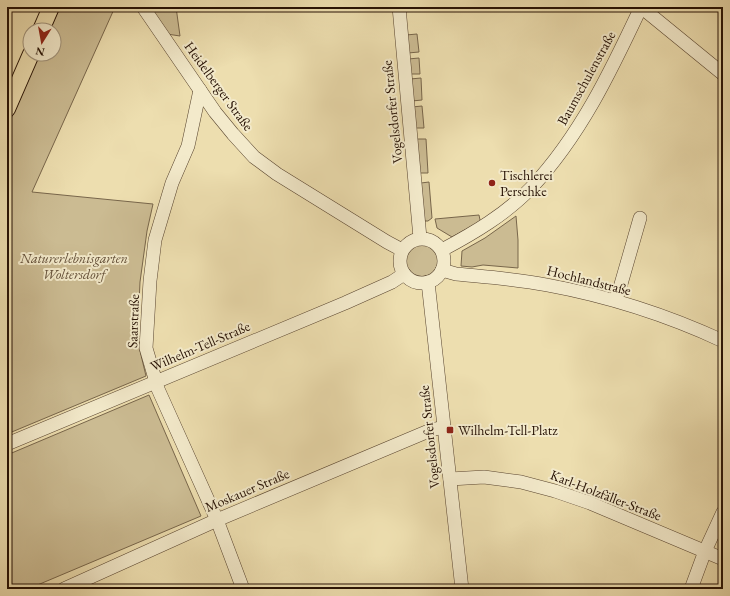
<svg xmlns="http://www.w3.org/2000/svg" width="730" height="596" font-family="'EB Garamond',serif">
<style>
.green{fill:#cbbb92;stroke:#78664b}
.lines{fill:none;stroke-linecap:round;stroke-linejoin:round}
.minor-casing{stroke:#58442f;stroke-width:14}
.major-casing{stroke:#261104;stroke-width:18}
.minor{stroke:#f3eacb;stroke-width:13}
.major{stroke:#eddeaf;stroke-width:16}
.poi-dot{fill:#8f2418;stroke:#f3eacb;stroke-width:1.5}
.labels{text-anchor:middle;stroke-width:4;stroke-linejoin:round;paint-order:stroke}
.street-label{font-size:14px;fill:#261104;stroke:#f3eacb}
.poi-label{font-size:14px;fill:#261104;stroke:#f3eacb;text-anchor:start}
.park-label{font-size:14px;font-style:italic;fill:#604c36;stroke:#f3eacb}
</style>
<rect width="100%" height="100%" fill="#eddeaf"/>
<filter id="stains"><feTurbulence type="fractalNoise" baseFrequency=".005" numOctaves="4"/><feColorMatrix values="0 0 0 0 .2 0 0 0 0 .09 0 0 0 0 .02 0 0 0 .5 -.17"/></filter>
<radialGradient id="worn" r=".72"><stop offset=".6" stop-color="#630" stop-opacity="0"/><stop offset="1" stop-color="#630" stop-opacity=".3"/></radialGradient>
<g class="green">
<polygon points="60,7 115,7 32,192 153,204 147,231 140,282 138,325 140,351 146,376 7,434 7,128 39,54 54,54 54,30 50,30"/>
<polygon points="150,7 176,7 180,36 167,34"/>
<polygon points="417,34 419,52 408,53 406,35"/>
<polygon points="419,58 420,74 409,74 408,59"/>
<polygon points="421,78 422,100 412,101 410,79"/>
<polygon points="422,106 424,128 414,128 412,107"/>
<polygon points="415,139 426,139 428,173 418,173"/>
<polygon points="429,182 432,218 428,221 424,221 421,183"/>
<polygon points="479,215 480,220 481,221 452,237 437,228 435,219"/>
<polygon points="516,216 518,240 518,268 483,265 472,267 461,266 462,251 485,238"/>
<circle cx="422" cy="261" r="17"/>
<polygon points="149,395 201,516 28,589 7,589 7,455"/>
</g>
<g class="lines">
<g class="minor-casing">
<g id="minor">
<polyline points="143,7 215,112 233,134 254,157 277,174 387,242 402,250"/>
<polyline points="399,7 420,238"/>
<polyline points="641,7 723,74"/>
<polyline points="200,90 188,146 172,183 155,240 150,281 146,348 158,389 217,520 243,589"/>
<circle cx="422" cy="261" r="22"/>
<path d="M 442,250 C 474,233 506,214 531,188 C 580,136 611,71 641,7"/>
<path d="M 442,270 L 456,274 C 486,277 517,279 547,285 C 607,296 667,315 723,341"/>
<polyline points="428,282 462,589"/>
<polyline points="615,300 619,291 640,218"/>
<polyline points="7,444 345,303 392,282 404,274"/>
<polyline points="450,479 484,477 521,482 555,491 590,503 723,559"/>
<polyline points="64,589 217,520 431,430 444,427"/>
<polyline points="691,589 705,551 723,512"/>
</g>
</g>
<g class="major-casing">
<g id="major">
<polyline points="41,30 51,7"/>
<polyline points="7,109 31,54"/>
</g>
</g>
<use href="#minor" class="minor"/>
<use href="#major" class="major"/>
</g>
<g class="poi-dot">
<circle cx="492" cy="183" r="4"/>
<rect x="446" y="426" width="8" height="8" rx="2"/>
</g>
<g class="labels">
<g class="street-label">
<text transform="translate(586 78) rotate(-61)" y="5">Baumschulenstraße</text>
<text transform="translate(219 86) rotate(54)" y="5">Heidelberger Straße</text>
<text transform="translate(392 112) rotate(-96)" y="5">Vogelsdorfer Straße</text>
<text transform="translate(589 280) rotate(14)" y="5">Hochlandstraße</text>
<text transform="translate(133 321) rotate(-88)" y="5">Saarstraße</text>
<text transform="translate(200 346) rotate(-23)" y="5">Wilhelm-Tell-Straße</text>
<text transform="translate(429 437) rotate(-96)" y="5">Vogelsdorfer Straße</text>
<text transform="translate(247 490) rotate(-23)" y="5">Moskauer Straße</text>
<text transform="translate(606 495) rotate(21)" y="5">Karl-Holzfäller-Straße</text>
</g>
<g class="poi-label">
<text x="500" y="180">Tischlerei<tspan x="500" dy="16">Perschke</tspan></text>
<text x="458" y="435">Wilhelm-Tell-Platz</text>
</g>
<g class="park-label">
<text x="74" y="263">Naturerlebnisgarten<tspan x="74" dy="16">Woltersdorf</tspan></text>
</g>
</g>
<rect width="730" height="596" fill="none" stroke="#eddeaf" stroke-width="24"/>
<rect x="8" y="8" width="714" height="580" fill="none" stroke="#261104" stroke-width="2"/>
<rect x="12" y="12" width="706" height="572" fill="none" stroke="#261104"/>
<g transform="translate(42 42) rotate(191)"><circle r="19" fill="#f3eacb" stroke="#a1937b"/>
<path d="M0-3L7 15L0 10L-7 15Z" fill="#8f2418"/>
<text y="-6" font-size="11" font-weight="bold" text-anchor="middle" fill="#261104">N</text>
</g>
<rect width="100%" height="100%" filter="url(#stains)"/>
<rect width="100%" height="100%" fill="url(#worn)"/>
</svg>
